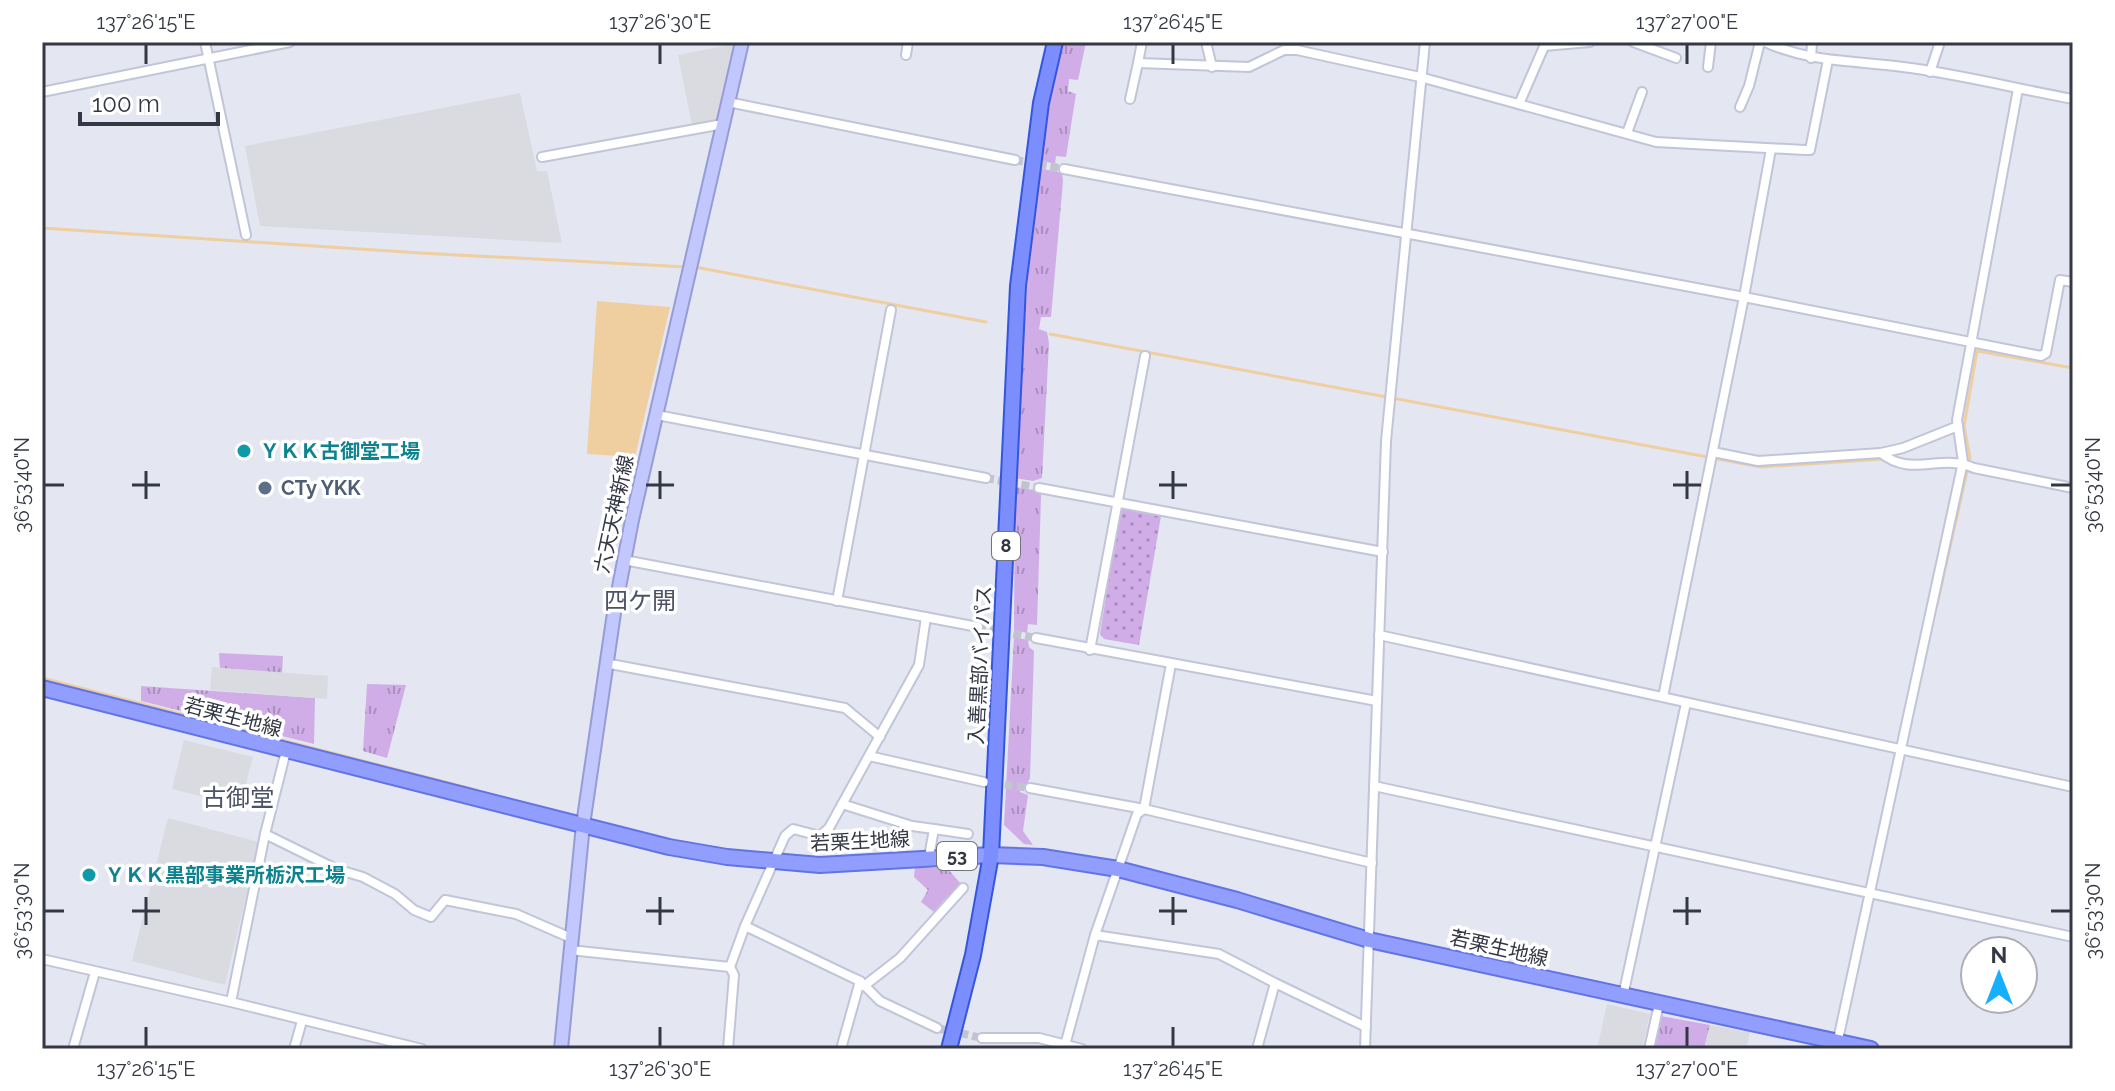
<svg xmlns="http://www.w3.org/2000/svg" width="2115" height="1091" font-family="Raleway,'Noto Sans JP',sans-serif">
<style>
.grass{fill:url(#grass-tufts)}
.garden{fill:url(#garden-dots)}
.parking{fill:#dadbe0}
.water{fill:#efcea0}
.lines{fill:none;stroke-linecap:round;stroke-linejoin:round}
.stream{stroke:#efcea0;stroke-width:3}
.minor-tunnel{stroke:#c1c3cf;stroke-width:8;stroke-dasharray:8 4;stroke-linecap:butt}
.minor-casing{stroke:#c1c5d8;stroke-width:12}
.secondary-casing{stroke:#969cd5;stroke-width:16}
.primary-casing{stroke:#6273e3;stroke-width:18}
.trunk-casing{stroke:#3456dc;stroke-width:18}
.minor{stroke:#fff;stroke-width:8}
.secondary{stroke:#c2c7fe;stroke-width:12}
.primary{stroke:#929efd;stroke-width:14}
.trunk{stroke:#7c8efd;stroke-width:14}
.ticks{fill:none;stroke:#343844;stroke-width:3}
.culture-dot{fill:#0f9aa8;stroke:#fff;stroke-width:3}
.service-dot{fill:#5c6f8a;stroke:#fff;stroke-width:3}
.labels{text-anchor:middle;stroke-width:7;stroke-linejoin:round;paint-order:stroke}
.shield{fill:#fff;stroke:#71747c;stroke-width:2}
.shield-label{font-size:18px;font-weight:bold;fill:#343844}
.culture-label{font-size:20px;font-weight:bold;fill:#0d838f;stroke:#fff;text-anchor:start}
.service-label{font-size:20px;font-weight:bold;fill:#4e5e75;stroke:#fff;text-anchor:start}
.street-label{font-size:20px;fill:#343844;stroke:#fff}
.quarter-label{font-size:24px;fill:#4c5267;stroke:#fff}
.neatline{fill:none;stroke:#343844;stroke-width:3}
.ticks-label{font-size:20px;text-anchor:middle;fill:#343844}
</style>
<defs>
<pattern id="grass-tufts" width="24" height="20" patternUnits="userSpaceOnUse" patternTransform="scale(2)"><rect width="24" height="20" fill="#d1ade7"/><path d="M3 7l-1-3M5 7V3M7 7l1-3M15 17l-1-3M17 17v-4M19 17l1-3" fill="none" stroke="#aa8ebd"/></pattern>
<pattern id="garden-dots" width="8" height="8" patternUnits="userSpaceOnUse" patternTransform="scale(2)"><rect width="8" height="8" fill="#d1ade7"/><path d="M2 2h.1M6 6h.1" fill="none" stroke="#aa8ebd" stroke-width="1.8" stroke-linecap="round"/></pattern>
</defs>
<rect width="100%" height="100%" fill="#e4e6f2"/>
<g class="grass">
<polygon points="1064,42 1086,42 1078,80 1069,79 1068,91 1076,94 1066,157 1056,156 1055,164 1039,160 1051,94"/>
<polygon points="1039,168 1062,173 1063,181 1051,317 1041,317 1039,329 1047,332 1049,343 1042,478 1033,481 1015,478 1030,241"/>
<polygon points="1015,487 1041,491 1041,497 1037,625 1028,624 1027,633 1014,630"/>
<polygon points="1014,637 1028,640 1029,647 1034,651 1030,778 1027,784 1021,784 1020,792 1028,795 1023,831 1033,845 1024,844 1004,825"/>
<polygon points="219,653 283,656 282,673 220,669"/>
<polygon points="367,684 406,685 387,758 363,751"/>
<polygon points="141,686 315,698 314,744 141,701"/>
<polygon points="915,867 947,868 962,885 944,900 934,912 921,902 928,890 914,877"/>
<polygon points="1661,1016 1710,1025 1704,1049 1654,1049"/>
</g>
<polygon class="garden" points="1120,508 1161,516 1139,645 1104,639 1100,634"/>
<g class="parking">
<polygon points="738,43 718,121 692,125 678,55"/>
<polygon points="520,93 537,171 547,171 562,243 260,226 245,146"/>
<polygon points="212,667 328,676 327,699 210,690"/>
<polygon points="184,740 253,757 240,806 172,789"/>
<polygon points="168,818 259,842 225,985 132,961"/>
<polygon points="1607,1004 1650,1014 1642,1049 1617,1049 1598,1045"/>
<polygon points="1710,1025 1750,1032 1746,1049 1704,1049"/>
</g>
<polygon class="water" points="597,301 670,307 635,457 587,454"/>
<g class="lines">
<g class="stream">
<polyline points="42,228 420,253 687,267"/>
<polyline points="695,267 986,322"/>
<polyline points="1050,334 1761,467 1883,459"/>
<polyline points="1890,457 1905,451"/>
<polyline points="1937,605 1970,458 1964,426 1977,351 2073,368"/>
<polyline points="42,678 476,790"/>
</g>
<g class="minor-tunnel">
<polyline points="1015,160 1064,169"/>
<polyline points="986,478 1039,488"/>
<polyline points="978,627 1036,638"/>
<polyline points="993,783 1030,788"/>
<polyline points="937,1028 982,1038"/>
</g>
<g class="minor-casing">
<g id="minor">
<polyline points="205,42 246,235"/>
<polyline points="1206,42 1212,67"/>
<polyline points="1633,42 1676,58"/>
<path d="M 1765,42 C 1811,63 1854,60 1903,67 C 1960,74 2017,89 2073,99"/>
<polyline points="1544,46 1590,42"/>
<polyline points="906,55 908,42"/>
<polyline points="1811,58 1812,42"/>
<polyline points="1138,63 1142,42"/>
<polyline points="1708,67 1711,42"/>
<polyline points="1930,72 1940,42"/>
<polyline points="42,92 290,42"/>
<polyline points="1130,99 1138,63 1249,67 1284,50 1297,50 1420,77 1656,142 1805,150 1810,150 1828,60"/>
<polyline points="728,102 1015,160"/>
<polyline points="1519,104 1546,42"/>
<polyline points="1740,107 1749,86 1760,42"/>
<polyline points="1627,133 1642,92"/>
<polyline points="542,157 723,124"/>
<polyline points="1064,169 1744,297 2041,356 2046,353 2060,280 2073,282"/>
<polyline points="657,415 986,478"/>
<polyline points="1713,452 1758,461 1881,453 1903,448 1958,426"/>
<path d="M 1881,453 C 1911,478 1942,453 1974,468 L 2073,488"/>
<polyline points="1039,488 1383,552"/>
<polyline points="624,560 978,627"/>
<polyline points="837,601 891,310"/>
<polyline points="926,617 919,665 829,828 820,836 793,829 785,836 745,926 847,975 860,981 880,1001 937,1028"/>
<polyline points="1379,635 2073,787"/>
<polyline points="1036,638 1377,701"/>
<polyline points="1090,650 1145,356"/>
<polyline points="605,663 845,708 880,737"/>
<polyline points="1663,697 1744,297 1771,149"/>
<polyline points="869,756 984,782"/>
<polyline points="1374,786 2073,937"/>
<polyline points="1030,788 1144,809 1372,863"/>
<polyline points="842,804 912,826 934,829 929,857"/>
<polyline points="934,829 968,834"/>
<polyline points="265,834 336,869 363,877 395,894 414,910 431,917 445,900 516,914 571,938"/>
<polyline points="1095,935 1219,954 1275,983 1257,1049"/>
<polyline points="570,950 730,967 745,926"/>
<polyline points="42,959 231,1002 265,834 286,751"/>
<polyline points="1275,983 1366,1027"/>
<polyline points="864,986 900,958 963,888"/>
<polyline points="1623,996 1686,703"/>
<polyline points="231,1002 422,1049"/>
<polyline points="982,1038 1039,1038 1082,1049"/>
<polyline points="73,1049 95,972"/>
<polyline points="294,1049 302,1021"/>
<polyline points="728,1049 734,975 730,967"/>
<polyline points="841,1049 860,981"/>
<polyline points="1064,1049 1095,935 1137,814 1144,809 1171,664"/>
<polyline points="1365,1049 1386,441 1425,42"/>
<polyline points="1649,1049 1659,1004"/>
<polyline points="1836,1049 1963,462 1957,420 2018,89"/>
</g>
</g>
<g class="secondary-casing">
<polyline id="secondary" points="561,1049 583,825 614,613 632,520 742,42"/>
</g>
<g class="primary-casing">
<polyline id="primary" points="42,688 669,847 727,857 820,865 991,855 1043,857 1118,869 1237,900 1369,940 1871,1049"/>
</g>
<g class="trunk-casing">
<polyline id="trunk" points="949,1049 973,955 991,855 1018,286 1041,103 1055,42"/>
</g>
<use href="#minor" class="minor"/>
<use href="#secondary" class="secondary"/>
<use href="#primary" class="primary"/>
<use href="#trunk" class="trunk"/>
</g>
<path class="ticks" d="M 146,44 L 146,64M 660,44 L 660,64M 1173,44 L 1173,64M 1687,44 L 1687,64M 146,471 L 146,499M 660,471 L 660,499M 1173,471 L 1173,499M 1687,471 L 1687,499M 44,485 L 64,485M 132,485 L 160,485M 646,485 L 674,485M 1159,485 L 1187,485M 1673,485 L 1701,485M 2051,485 L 2071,485M 146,897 L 146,925M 660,897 L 660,925M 1173,897 L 1173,925M 1687,897 L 1687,925M 44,911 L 64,911M 132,911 L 160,911M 646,911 L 674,911M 1159,911 L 1187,911M 1673,911 L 1701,911M 2051,911 L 2071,911M 146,1027 L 146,1047M 660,1027 L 660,1047M 1173,1027 L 1173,1047M 1687,1027 L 1687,1047"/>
<g class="culture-dot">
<circle cx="244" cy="451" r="8"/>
<circle cx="89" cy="875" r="8"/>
</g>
<circle class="service-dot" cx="265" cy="488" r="8"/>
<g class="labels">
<g class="shield">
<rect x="992" y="532" width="28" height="28" rx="6"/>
<rect x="937" y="842" width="40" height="28" rx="6"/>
</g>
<g class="shield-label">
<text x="1006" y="552">8</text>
<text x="957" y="862">53</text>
</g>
<g class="culture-label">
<text x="260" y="458">ＹＫＫ古御堂工場</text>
<text x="105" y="882">ＹＫＫ黒部事業所栃沢工場</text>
</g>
<g class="service-label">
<text x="281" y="495">CTy YKK</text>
</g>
<g class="street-label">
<text transform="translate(614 514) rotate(-78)" y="7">六天天神新線</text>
<text transform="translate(980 665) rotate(-87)" y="7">入善黒部バイパス</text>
<text transform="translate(233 717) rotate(15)" y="7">若栗生地線</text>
<text transform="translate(860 841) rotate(-3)" y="7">若栗生地線</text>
<text transform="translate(1499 948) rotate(13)" y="7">若栗生地線</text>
</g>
<g class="quarter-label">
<text x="640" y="609">四ケ開</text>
<text x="238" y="806">古御堂</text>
</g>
</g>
<rect width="2115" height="1091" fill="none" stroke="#ffffff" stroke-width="88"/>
<g transform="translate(1999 975)"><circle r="38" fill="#ffffff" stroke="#aeafb4" stroke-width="2"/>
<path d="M0-6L14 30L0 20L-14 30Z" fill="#15b0f9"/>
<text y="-12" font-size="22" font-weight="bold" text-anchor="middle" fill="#343844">N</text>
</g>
<path d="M80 112v12h138v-12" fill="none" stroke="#343844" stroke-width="4"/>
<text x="92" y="112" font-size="24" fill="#343844" stroke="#ffffff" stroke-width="6" paint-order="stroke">100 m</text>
<rect x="44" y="44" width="2027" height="1003" class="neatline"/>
<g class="ticks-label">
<text x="146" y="29">137°26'15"E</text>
<text x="660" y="29">137°26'30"E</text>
<text x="1173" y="29">137°26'45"E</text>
<text x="1687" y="29">137°27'00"E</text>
<text transform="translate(22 485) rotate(-90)" y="7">36°53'40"N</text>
<text transform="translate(2093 485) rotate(-90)" y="7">36°53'40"N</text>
<text transform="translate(22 911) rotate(-90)" y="7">36°53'30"N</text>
<text transform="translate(2093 911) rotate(-90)" y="7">36°53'30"N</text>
<text x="146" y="1076">137°26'15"E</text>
<text x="660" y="1076">137°26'30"E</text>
<text x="1173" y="1076">137°26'45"E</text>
<text x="1687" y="1076">137°27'00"E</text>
</g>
</svg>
